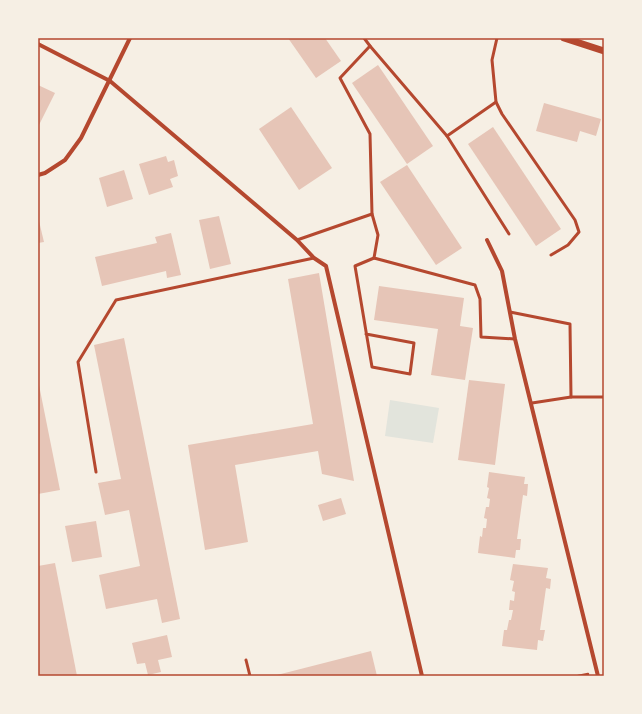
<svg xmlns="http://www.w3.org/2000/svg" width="642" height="714" font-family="'Exo 2',sans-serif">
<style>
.green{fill:#e2e4dc}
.building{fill:#e6c5b7}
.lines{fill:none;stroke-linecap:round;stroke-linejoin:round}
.path{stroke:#b5482f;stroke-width:2.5}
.service{stroke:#b5482f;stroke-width:3}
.minor{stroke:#b5482f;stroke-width:4}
.tertiary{stroke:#b5482f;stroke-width:7}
.neatline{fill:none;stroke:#b5482f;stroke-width:1.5}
</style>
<rect width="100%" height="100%" fill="#f6efe4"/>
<polygon class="green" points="390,400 439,408 433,443 385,436"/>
<g class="building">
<polygon points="288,38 325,38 341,61 316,78"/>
<polygon points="378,65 433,146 407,164 352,83"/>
<polygon points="38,85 55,93 38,127"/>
<polygon points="544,103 601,119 596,136 580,131 577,142 536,131"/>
<polygon points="291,107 332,168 299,190 259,129"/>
<polygon points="493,127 561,229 536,246 468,144"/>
<polygon points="166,156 168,162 174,160 178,176 170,179 173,187 149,195 139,164"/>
<polygon points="407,165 462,248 436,265 380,182"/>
<polygon points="124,170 133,199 107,207 99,178"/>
<polygon points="219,216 231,264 210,269 199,220"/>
<polygon points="38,217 44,242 38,243"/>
<polygon points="171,233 181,275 167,278 166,271 102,286 95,257 157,243 155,237"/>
<polygon points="319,273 354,481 322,474 318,451 235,465 248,542 205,550 188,445 313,424 288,279"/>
<polygon points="379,286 464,298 460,326 473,328 465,380 431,375 438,329 374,320"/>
<polygon points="124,338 180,619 162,623 157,599 106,609 99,575 140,566 129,510 105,515 98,483 121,479 94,345"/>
<polygon points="469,380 505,384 495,465 458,460"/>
<polygon points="39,385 60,490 38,494 38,386"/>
<polygon points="489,472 525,477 524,484 528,484 527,496 523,495 517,539 521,539 520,550 516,550 515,558 478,553 480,536 482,537 483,528 486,528 487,519 484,518 486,507 489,507 490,499 487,498 489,488 487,487"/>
<polygon points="341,498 346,514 323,521 318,505"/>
<polygon points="96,521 102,557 72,562 65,526"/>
<polygon points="55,563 77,676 38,676 38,566"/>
<polygon points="513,564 548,568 546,578 551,579 550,589 546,588 540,630 545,630 543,641 538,640 537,650 502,646 504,630 507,630 509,620 511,620 513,610 509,610 510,600 514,601 515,592 512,591 514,581 510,580"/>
<polygon points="167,635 172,657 158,660 161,672 148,675 145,663 137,664 132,643"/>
<polygon points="371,651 377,676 277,676 277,675"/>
</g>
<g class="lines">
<polyline class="path" points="578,676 588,674"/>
<g class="service">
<polyline points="364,38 370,46 340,78 370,134 372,214"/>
<polyline points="497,38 492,60 496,102 502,114 575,220 579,232 568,245 551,255"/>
<polyline points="370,46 447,136 496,102"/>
<polyline points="447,136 509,234"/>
<polyline points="297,240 372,214 378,235 374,258 475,285 480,299 481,337 515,339"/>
<polyline points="510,312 570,324 571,397"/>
<polyline points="366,334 414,343 410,374 372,367 355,266 374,258"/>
<polyline points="532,403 571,397 604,397"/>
<polyline points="96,472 78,362 116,300 314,258"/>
<polyline points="246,660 250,676"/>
</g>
<g class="minor">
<polyline points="38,44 110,81 297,240 314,258 326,266 422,676"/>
<polyline points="38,175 45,173 65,160 81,138 130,38"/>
<polyline points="487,240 502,271 515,339 598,676"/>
</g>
<polyline class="tertiary" points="564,38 604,51"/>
</g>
<rect width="642" height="714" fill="none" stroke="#f6efe4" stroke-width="78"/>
<rect x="39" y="39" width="564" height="636" class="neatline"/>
</svg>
